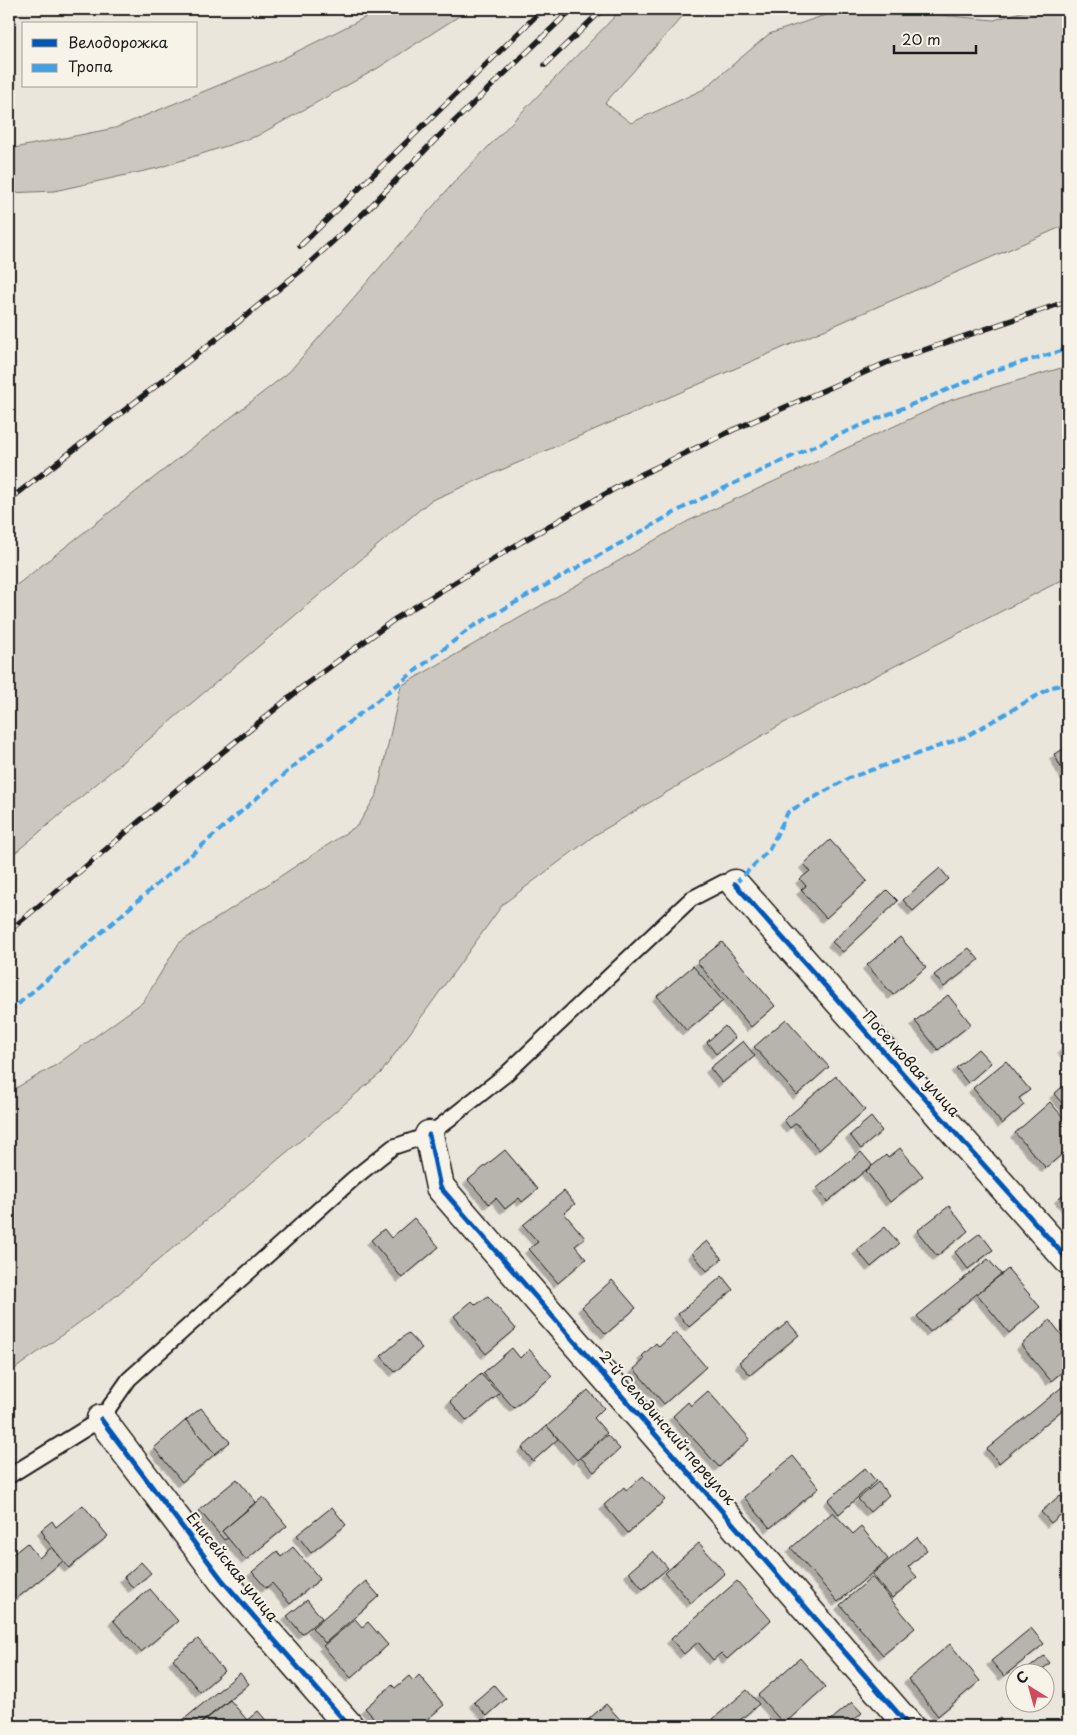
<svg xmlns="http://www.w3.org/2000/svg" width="1077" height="1735" font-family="'Playpen Sans',sans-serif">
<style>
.green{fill:#ccc8c0;stroke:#74726e}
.building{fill:#b6b4ac;stroke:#1c1c1c;filter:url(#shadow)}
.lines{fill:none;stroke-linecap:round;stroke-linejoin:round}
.lane-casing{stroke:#1c1c1c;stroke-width:18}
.street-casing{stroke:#1c1c1c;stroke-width:31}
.lane{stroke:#f7f3e8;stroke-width:14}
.street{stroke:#f7f3e8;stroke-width:28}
.rail-casing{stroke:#1c1c1c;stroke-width:5.5}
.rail{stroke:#f7f3e8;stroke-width:4;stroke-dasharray:11;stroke-linecap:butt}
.quiet{stroke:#3da2ea;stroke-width:4;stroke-dasharray:8 4;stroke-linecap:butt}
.cycleway-casing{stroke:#f7f3e8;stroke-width:8}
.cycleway{stroke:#0057b8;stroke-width:5}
.labels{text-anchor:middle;stroke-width:4;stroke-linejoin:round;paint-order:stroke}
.street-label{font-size:15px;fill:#1c1c1c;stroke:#f7f3e8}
</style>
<defs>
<filter id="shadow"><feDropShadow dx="-4.5" dy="4.5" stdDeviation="0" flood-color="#0004"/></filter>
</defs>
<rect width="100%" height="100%" fill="#eae6dc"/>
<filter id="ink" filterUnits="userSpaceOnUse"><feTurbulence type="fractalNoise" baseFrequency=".02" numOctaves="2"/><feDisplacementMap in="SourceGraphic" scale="10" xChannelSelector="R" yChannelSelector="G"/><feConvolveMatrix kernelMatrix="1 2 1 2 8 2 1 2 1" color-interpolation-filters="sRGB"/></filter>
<g filter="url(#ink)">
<g class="green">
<polygon points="382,9 470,9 378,68 257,136 158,168 54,191 9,193 9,149 115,128 280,60"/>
<polygon points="622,9 689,9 605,103 631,123 704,89 769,34 843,9 874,9 994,20 1031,9 1068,9 1068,224 430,501 9,858 9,591 289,372 456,180"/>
<polygon points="1068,366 1068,577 780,725 595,835 503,904 381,1073 112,1299 9,1373 9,1092 56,1065 143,1002 179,943 358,825 377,794 401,686 688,521 951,400"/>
</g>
<g class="building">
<polygon points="1068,747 1068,776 1066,777 1054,754"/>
<polygon points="830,840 867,881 826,918 801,890 806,886 800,879 810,871 804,864"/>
<polygon points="940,868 949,879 913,911 903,900"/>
<polygon points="887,890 898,901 843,952 832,942"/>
<polygon points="900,937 926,967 893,995 867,965"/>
<polygon points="722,942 775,1006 751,1027 697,962"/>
<polygon points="969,948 979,960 944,987 934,975"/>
<polygon points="693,966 723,1001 687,1031 657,996"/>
<polygon points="948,995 971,1024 938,1050 915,1021"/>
<polygon points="786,1019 829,1067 797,1095 754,1047"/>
<polygon points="725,1026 735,1038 716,1054 707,1042"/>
<polygon points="743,1041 755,1056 722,1083 710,1068"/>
<polygon points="1068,1044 1068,1057 1062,1049"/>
<polygon points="978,1049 991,1063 968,1083 956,1068"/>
<polygon points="1006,1061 1030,1090 1019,1098 1024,1105 1002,1124 973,1088"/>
<polygon points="836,1076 865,1110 819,1150 796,1123 790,1128 784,1120"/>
<polygon points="1068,1082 1068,1110 1054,1094"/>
<polygon points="1050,1102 1068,1123 1068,1149 1046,1168 1015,1133"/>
<polygon points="871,1117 882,1131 861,1149 850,1135"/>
<polygon points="900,1148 923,1176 890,1202 866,1171 886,1155 888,1158"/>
<polygon points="505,1150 538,1189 522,1202 519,1198 505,1209 496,1198 489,1204 468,1180"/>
<polygon points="861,1152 872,1165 827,1202 817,1188"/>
<polygon points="1068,1190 1068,1209 1059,1198"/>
<polygon points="564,1191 575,1204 564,1213 585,1238 575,1246 586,1259 558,1283 529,1249 538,1242 523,1225"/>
<polygon points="949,1206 968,1231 937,1256 917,1231"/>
<polygon points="414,1218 439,1247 402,1278 371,1240 384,1229 391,1238"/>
<polygon points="885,1227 899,1244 871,1267 857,1250"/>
<polygon points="980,1233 993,1250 968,1269 955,1252"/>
<polygon points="707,1241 722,1259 707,1271 692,1253"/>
<polygon points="988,1259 1001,1274 930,1332 917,1316"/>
<polygon points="1008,1269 1040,1307 1009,1333 977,1294"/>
<polygon points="722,1276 733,1290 689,1327 678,1314"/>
<polygon points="612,1280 636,1308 606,1334 582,1307"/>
<polygon points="488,1296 516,1329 486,1354 454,1316 472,1301 476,1305"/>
<polygon points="1050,1320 1068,1343 1068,1367 1051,1381 1021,1345"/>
<polygon points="788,1322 799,1335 750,1375 739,1362"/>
<polygon points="676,1332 706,1367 664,1404 634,1369 645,1359 642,1356 656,1343 659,1347"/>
<polygon points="408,1333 422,1348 395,1372 381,1356"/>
<polygon points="512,1348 520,1358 529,1349 552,1376 514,1408 483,1373"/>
<polygon points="481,1374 499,1394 467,1421 450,1401"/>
<polygon points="1068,1382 1068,1405 999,1463 987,1449"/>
<polygon points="588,1390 604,1408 594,1418 607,1433 577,1460 547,1426"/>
<polygon points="708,1391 750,1439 719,1467 673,1416 688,1402 691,1406"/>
<polygon points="201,1408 230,1442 215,1454 186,1420"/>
<polygon points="186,1420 215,1454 182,1482 154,1448"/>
<polygon points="547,1426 558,1439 533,1461 522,1448"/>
<polygon points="607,1435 620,1449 594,1472 581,1458"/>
<polygon points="793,1456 819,1488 770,1528 744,1497"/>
<polygon points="865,1468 876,1481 839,1514 828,1500"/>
<polygon points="643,1476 665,1500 628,1533 604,1505 624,1487 626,1490"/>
<polygon points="237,1479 256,1502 222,1531 228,1538 224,1540 199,1510"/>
<polygon points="878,1482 889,1495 870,1512 858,1499"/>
<polygon points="1060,1495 1068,1504 1068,1508 1051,1523 1041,1512"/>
<polygon points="263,1497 287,1526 246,1560 222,1531"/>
<polygon points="83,1505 108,1536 69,1568 44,1537 45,1536 41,1530 52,1521 56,1527"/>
<polygon points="332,1507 346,1525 311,1553 297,1535"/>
<polygon points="833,1512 853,1534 861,1527 888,1559 838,1602 791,1548"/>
<polygon points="917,1537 927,1550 908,1567 917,1577 892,1598 872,1574"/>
<polygon points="27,1543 39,1558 52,1547 63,1561 10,1604 9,1557"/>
<polygon points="699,1543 725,1573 691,1603 665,1573"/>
<polygon points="293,1547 320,1579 290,1604 272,1583 266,1588 252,1572 277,1551 281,1557"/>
<polygon points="653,1551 668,1568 643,1589 629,1572"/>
<polygon points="141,1562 151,1573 133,1588 124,1577"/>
<polygon points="872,1577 915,1628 883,1655 840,1605"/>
<polygon points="366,1581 379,1596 325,1643 312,1628"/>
<polygon points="737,1581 771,1620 727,1659 721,1653 713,1660 698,1642 684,1654 671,1639"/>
<polygon points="150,1589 178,1621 141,1652 113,1620"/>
<polygon points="307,1600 322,1618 302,1634 287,1616"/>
<polygon points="355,1619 362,1627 368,1622 388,1645 351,1678 323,1646"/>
<polygon points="1031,1628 1044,1644 1004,1676 991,1661"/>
<polygon points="198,1639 224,1671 200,1692 173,1659"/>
<polygon points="950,1644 980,1681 938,1716 908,1679"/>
<polygon points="1044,1656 1050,1663 1039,1672 1024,1672"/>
<polygon points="800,1658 825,1687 784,1724 758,1695"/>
<polygon points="240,1673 249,1684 197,1726 188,1726 183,1720"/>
<polygon points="419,1675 444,1705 419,1726 391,1726 388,1722 381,1726 365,1708 392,1685 395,1688 409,1676 413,1681"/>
<polygon points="494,1685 506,1699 487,1716 474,1702"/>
<polygon points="747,1690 759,1704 733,1726 720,1726 713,1719"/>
<polygon points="230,1700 247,1720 240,1726 198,1726"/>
<polygon points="852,1702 862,1713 847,1726 824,1726"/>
<polygon points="606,1704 626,1726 581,1726"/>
<polygon points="258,1711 271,1726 240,1726"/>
<polygon points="1000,1718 1006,1726 990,1726"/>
</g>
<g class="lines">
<g class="lane-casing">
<polyline id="lane" points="9,1476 101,1419 129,1379 353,1179 393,1147 429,1135 505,1075 691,899 724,882 735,884"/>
</g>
<g class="street-casing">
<g id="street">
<polyline points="735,884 1068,1260"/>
<polyline points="429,1135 440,1187 909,1726"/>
<polyline points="101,1419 223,1581 349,1726"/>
</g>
</g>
<use href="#lane" class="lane"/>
<use href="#street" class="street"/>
<g class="rail-casing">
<g id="rail">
<polyline points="545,65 603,9"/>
<polyline points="300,246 543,9"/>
<polyline points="9,500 237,323 304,268 368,209 434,141 572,9"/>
<polyline points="9,931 181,786 301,688 395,619 521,542 630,480 733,430 886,363 1068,301"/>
</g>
</g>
<use href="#rail" class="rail"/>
<g class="quiet">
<polyline points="735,884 769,850 788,812 849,778 965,737 1052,687 1068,683"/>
<polyline points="9,1012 308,754 472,627 690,504 836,436 992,371 1068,349"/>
</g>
<g class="cycleway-casing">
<g id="cycleway">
<polyline points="735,884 1068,1260"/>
<polyline points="429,1135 440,1187 909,1726"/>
<polyline points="101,1419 223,1581 349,1726"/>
</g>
</g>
<use href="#cycleway" class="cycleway"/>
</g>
</g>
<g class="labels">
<g class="street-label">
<text transform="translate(911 1064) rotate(48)" y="5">Поселковая улица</text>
<text transform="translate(667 1428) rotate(49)" y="5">2-й Сельдинский переулок</text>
<text transform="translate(232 1567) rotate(51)" y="5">Енисейская улица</text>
</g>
</g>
<rect width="1077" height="1735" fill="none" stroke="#f7f3e8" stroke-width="30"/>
<rect x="15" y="15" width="1047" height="1705" fill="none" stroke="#1c1c1c" stroke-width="2" filter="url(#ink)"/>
<rect x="22" y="22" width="175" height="65" fill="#f7f3e8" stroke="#9f9d96"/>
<rect x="32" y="39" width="25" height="8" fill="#0057b8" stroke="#9f9d96"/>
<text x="68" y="48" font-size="15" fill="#1c1c1c">Велодорожка</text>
<rect x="32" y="64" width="25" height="8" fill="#3da2ea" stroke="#9f9d96"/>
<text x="68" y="72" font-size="15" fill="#1c1c1c">Тропа</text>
<g transform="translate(1030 1688) rotate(323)"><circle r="24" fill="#f7f3e8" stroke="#9f9d96"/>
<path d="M0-4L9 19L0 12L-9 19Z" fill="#d1495b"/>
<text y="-8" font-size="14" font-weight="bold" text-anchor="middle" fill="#1c1c1c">С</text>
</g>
<path d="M894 45v8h82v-8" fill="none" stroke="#1c1c1c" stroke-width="2.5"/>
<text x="902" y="45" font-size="15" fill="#1c1c1c" stroke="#f7f3e8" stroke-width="4" paint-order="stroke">20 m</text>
</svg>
